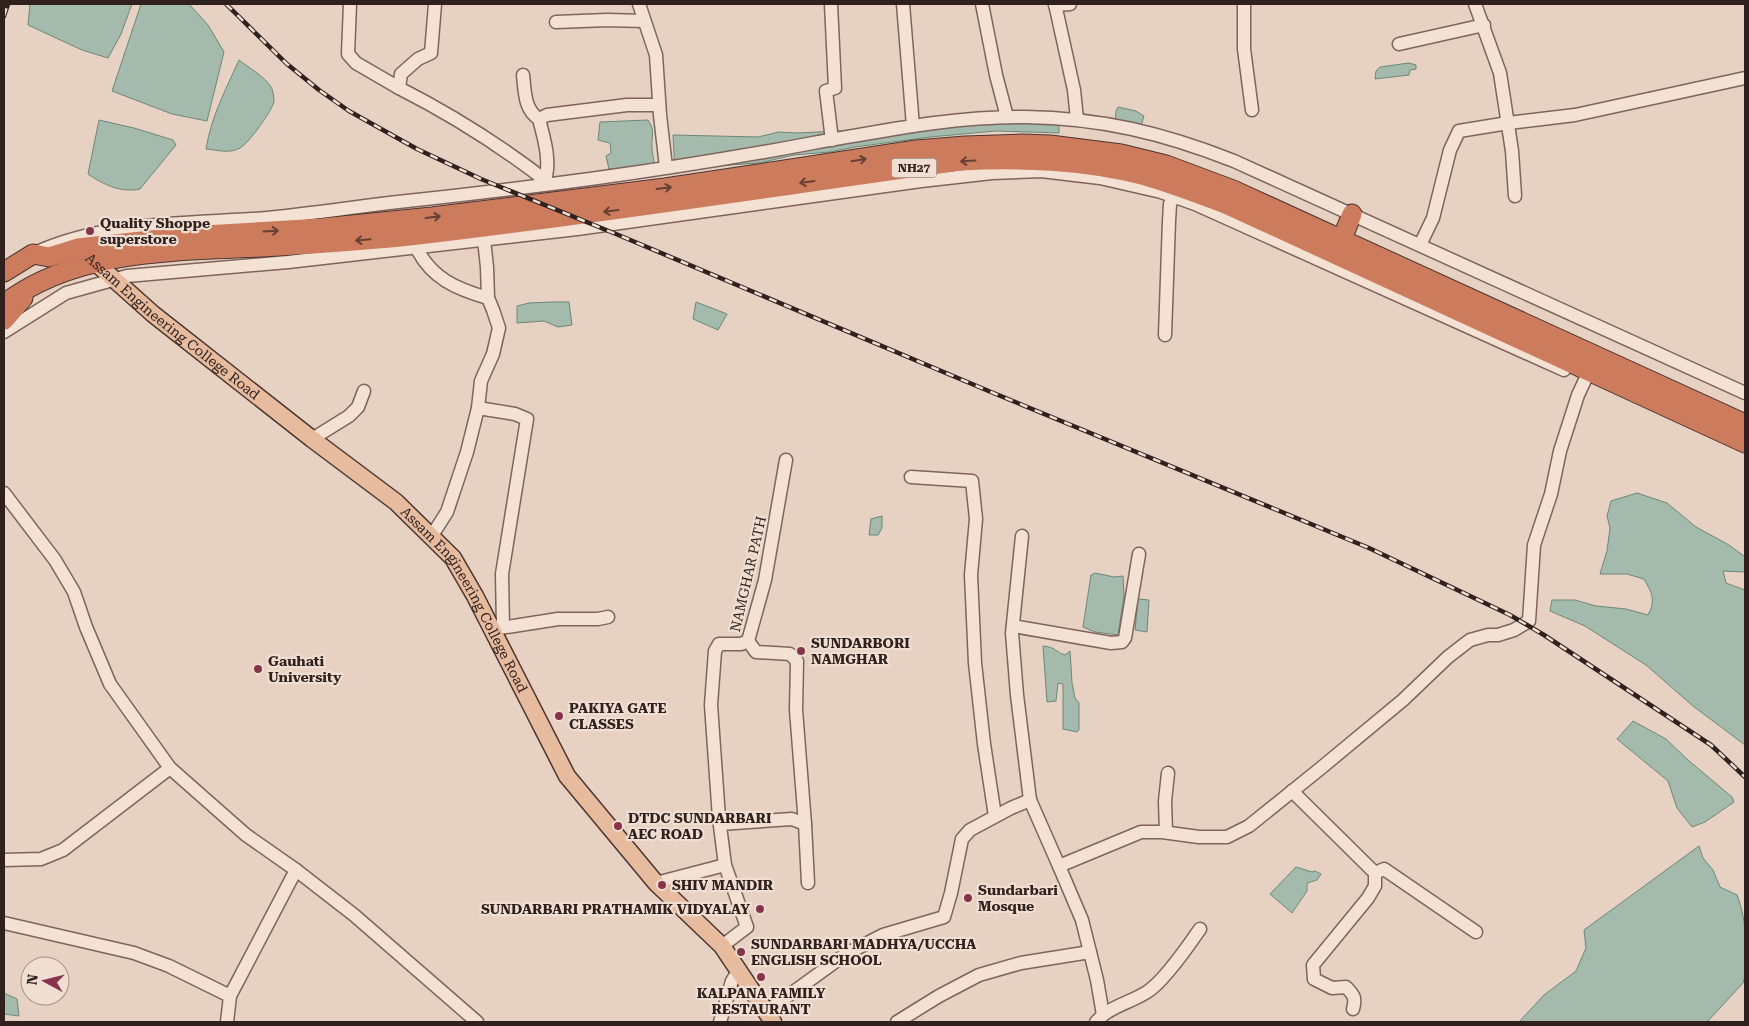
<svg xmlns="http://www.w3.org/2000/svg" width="1749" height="1026" font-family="'Roboto Serif',serif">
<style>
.water{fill:#a4baad;stroke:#6c8778}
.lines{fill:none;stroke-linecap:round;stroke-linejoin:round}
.minor-casing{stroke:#7e645c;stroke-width:15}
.major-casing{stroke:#4c3530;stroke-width:19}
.highway-casing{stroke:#4c3530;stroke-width:21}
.minor{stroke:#f3e1d4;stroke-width:12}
.major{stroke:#e6bb9e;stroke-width:16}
.highway{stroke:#cc7b5d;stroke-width:19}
.rail-casing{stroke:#30211e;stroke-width:4.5}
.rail{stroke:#efded1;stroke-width:2.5;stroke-dasharray:8;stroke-linecap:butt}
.oneway{stroke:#674034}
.poi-dot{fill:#85344c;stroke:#efded1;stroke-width:2}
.labels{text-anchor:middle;stroke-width:4.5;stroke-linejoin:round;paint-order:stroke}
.shield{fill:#efded1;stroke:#695a54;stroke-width:1}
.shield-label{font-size:12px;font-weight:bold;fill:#30211e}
.poi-label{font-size:14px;font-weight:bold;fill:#30211e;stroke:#efded1;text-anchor:start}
.street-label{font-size:14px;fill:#30211e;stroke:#efded1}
</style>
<rect width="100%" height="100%" fill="#e7d1c2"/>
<g class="water">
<polygon points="30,4 132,4 121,34 108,58 82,50 28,25"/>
<polygon points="141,4 189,4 208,25 224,52 207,121 172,114 112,91"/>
<path d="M 239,60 C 248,67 265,77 271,87 C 273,90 274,98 274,102 C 271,112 249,143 240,148 C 230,154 217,150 206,149 C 211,117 226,89 239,60 Z"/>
<polygon points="1409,63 1416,65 1416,69 1410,70 1409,75 1375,79 1376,71 1380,67"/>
<polygon points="1118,107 1136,111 1144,116 1141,126 1115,125 1116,111"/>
<polygon points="1059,117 1059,133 996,131 930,137 855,147 830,152 794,155 759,163 716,166 675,173 673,135 758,137 779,132 797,133 839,131 865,132 888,123 986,121"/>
<path d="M 99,120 L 134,128 L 173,140 L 176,145 L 140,189 C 121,193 104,185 88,174 Z"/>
<path d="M 648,120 C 656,132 651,134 652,148 C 652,156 655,158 654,168 L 609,169 L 606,156 L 611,153 L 610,143 L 598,140 L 600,122 Z"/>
<polygon points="552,302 569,302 572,325 558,327 544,321 517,323 517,306 529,303"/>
<polygon points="696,302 727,314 718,330 693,319"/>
<path d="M 1637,493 L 1667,503 L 1696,527 L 1729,545 L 1745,557 L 1745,572 L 1723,571 L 1726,583 L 1745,590 L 1745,745 L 1693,706 L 1646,665 L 1585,626 L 1550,611 L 1552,600 L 1575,600 L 1596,606 L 1626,609 L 1648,615 C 1656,600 1652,593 1644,579 L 1627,574 L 1600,574 L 1607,551 L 1610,528 L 1607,516 L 1611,501 Z"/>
<polygon points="882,516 882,528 878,535 869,535 871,519"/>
<polygon points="1095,573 1114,577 1123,576 1124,596 1118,635 1095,632 1083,627 1091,575"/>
<polygon points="1138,599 1149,600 1147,632 1135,630"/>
<path d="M 1043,646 C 1056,647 1055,652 1065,655 L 1070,651 L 1072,683 L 1075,698 L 1079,703 L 1079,730 L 1077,732 L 1063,729 L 1063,684 L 1058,683 L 1056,701 L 1047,702 Z"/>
<polygon points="1633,721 1666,739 1688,760 1732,797 1734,802 1705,822 1692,827 1677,808 1668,781 1617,739"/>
<path d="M 1699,846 L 1703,858 L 1713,870 L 1720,887 L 1737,895 C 1748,923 1745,947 1745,976 L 1743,983 L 1707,1022 L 1519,1022 L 1544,995 L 1576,971 L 1586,948 L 1584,930 Z"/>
<polygon points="1296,867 1312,872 1315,871 1321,874 1317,880 1307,883 1307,891 1292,913 1270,894"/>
<polygon points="4,993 17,999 19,1016 4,1014"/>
</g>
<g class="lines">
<g class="minor-casing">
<g id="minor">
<polyline points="350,4 348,54 356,63 399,88"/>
<path d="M 435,4 L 431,53 L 418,59 L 401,74 L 399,88 C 452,115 503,147 550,184"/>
<polyline points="639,4 656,55 660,115 666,167"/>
<polyline points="831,4 835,88 826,91 832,140"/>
<polyline points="903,4 913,126"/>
<polyline points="982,4 996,75 1007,117"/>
<polyline points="1055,4 1074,90 1077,119"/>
<polyline points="1244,4 1244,49 1252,110"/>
<polyline points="1475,4 1500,73 1512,151 1515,196"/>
<polyline points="1055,5 1070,4"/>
<polyline points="556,22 607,20 644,21"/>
<polyline points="1399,44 1484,25"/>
<path d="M 523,75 C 525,92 524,109 539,119 C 544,138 551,161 545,180"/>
<polyline points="539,119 547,115 627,105 659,105"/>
<polyline points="1420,245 1433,218 1450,150 1459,131 1508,123 1575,115 1745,78"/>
<path d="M 416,247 C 431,278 456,289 488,298"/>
<path d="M 33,254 C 106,220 189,224 267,218 C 308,214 348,208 389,203 C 456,196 523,188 590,179 C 664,169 739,157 813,143 C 883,131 954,116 1025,117 C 1101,118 1163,133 1234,161 L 1745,393"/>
<polyline points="4,332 66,293 127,276 288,262 577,229 921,181 992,173 1041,171 1100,178 1161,192 1195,204 1564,370"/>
<polyline points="1165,335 1169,221 1170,204 1174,196"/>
<polyline points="478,408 481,381 493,354 499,328 493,310 488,298 487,267 484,240"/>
<polyline points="312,439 349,416 358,407 364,391"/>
<polyline points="911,477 972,481 976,519 971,575 975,663 984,744 995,816"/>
<polyline points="4,493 55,560 74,592 86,627 110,684 170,768 246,835 296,870 354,915 477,1022"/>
<polyline points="1022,536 1012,633 1017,695 1030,800"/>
<polyline points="431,537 447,512 467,452 478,408 515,414 527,419 502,574 503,627"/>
<polyline points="1013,626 1111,643 1122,642 1125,638 1139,554"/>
<polyline points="494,629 558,619 598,619 608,617"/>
<polyline points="748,641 756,652 790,654 797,661 796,710 805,824"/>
<path d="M 1292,791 L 1375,873 L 1375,886 L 1368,898 L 1313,965 L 1314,979 L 1332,988 L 1346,987 C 1354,995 1356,998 1353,1009"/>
<polyline points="720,824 792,819 805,824 808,883"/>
<polyline points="1166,832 1165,801 1168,773"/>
<polyline points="4,860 41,859 63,850 170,768"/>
<polyline points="1059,866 1082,920 1097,980 1103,1015 1096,1022"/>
<polyline points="1375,873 1384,869 1476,932"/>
<polyline points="656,883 725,865"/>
<polyline points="4,923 134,953 169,966 230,996"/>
<polyline points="722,946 747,927 725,865 719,818 711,705 715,651 719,644 741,644 748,641 765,580 786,460"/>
<polyline points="767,1011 846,954 883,935 944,917 951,893 962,839 970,830 1011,808 1030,800 1059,866 1141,832 1162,832 1199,837 1227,837 1249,826 1321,768 1403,700 1448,657 1470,640 1488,635 1498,635 1514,630 1529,621 1534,545 1551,494 1560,451 1578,395 1585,380"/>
<path d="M 1103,1015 C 1116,1005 1133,1001 1147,992 C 1163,982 1189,945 1200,929"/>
<polyline points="227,1022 230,996 296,870"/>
<polyline points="720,1022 732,981 739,970"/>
<polyline points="897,1022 939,996 979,975 1021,963 1090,952"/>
</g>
</g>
<g class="major-casing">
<g id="major">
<path id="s1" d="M 88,256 L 153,314 L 312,439 L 396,502 L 453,558 L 475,596 L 567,776 L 656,883 L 722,946 L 773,1022"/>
</g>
</g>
<g class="highway-casing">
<g id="highway">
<polyline points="1342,239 1352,214"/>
<polyline points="4,272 33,254 49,257 78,248 187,236 322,228 432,217 665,188 916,150 965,146 1022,144 1050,145 1121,154 1166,165 1233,190 1745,424"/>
<path d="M 4,304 C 76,249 175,251 262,247 C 314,244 366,241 418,235 C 599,214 779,186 960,161 C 1022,158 1081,160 1142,175 C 1171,183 1199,194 1228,205 L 1745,443"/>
<polyline points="4,320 23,298"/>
</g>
</g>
<use href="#minor" class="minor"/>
<use href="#major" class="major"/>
<use href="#highway" class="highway"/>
<g class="rail-casing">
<g id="rail">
<polyline points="226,4 287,64 319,90 349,111 417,149 481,179 616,234 991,392 1369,548 1510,615 1544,635 1711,745 1745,777"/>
<polyline points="4,16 8,4"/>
</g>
</g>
<use href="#rail" class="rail"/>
</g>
<defs><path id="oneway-shaft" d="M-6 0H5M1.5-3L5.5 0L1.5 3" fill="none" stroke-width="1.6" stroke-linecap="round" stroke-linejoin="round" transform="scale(1.25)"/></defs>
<g class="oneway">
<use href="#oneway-shaft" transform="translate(859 160) rotate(-9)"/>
<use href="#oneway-shaft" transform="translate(968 161) rotate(177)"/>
<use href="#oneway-shaft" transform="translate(807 182) rotate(172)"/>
<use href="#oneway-shaft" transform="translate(664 188) rotate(-7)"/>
<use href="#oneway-shaft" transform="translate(611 211) rotate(173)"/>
<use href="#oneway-shaft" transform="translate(433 217) rotate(-7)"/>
<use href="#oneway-shaft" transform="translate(271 231) rotate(-3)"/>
<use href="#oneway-shaft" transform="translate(363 240) rotate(175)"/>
</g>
<g class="poi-dot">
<circle cx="90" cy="231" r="5"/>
<circle cx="801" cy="651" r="5"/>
<circle cx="258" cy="669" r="5"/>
<circle cx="559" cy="716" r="5"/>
<circle cx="618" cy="826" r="5"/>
<circle cx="662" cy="885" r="5"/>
<circle cx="968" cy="898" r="5"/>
<circle cx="760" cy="909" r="5"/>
<circle cx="741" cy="952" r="5"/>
<circle cx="761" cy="977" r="5"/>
</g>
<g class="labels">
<rect class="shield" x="891.5" y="158.5" width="45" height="19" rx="4"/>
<g class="shield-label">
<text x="914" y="172">NH27</text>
</g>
<g class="poi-label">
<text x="100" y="228">Quality Shoppe<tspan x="100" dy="16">superstore</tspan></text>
<text x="811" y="648">SUNDARBORI<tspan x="811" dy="16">NAMGHAR</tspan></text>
<text x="268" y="666">Gauhati<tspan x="268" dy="16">University</tspan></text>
<text x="569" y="713">PAKIYA GATE<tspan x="569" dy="16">CLASSES</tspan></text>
<text x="628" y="823">DTDC SUNDARBARI<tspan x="628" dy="16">AEC ROAD</tspan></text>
<text x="672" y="890">SHIV MANDIR</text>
<text x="978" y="895">Sundarbari<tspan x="978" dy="16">Mosque</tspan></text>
<text x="750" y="914" text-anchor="end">SUNDARBARI PRATHAMIK VIDYALAY</text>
<text x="751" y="949">SUNDARBARI MADHYA/UCCHA<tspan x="751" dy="16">ENGLISH SCHOOL</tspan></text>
<text x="761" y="998" text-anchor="middle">KALPANA FAMILY<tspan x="761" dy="16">RESTAURANT</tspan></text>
</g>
<g class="street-label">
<text dy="5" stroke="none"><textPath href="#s1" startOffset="110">Assam Engineering College Road</textPath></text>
<text transform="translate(748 574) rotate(-77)" y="5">NAMGHAR PATH</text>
<text dy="5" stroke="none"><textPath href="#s1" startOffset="515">Assam Engineering College Road</textPath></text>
</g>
</g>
<rect width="1749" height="1026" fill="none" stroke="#30211e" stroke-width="10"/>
<g transform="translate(45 981) rotate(277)"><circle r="24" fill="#efded1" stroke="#a39289"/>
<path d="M0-4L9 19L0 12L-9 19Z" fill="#85344c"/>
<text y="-8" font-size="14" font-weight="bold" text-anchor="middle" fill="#30211e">N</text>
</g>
</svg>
